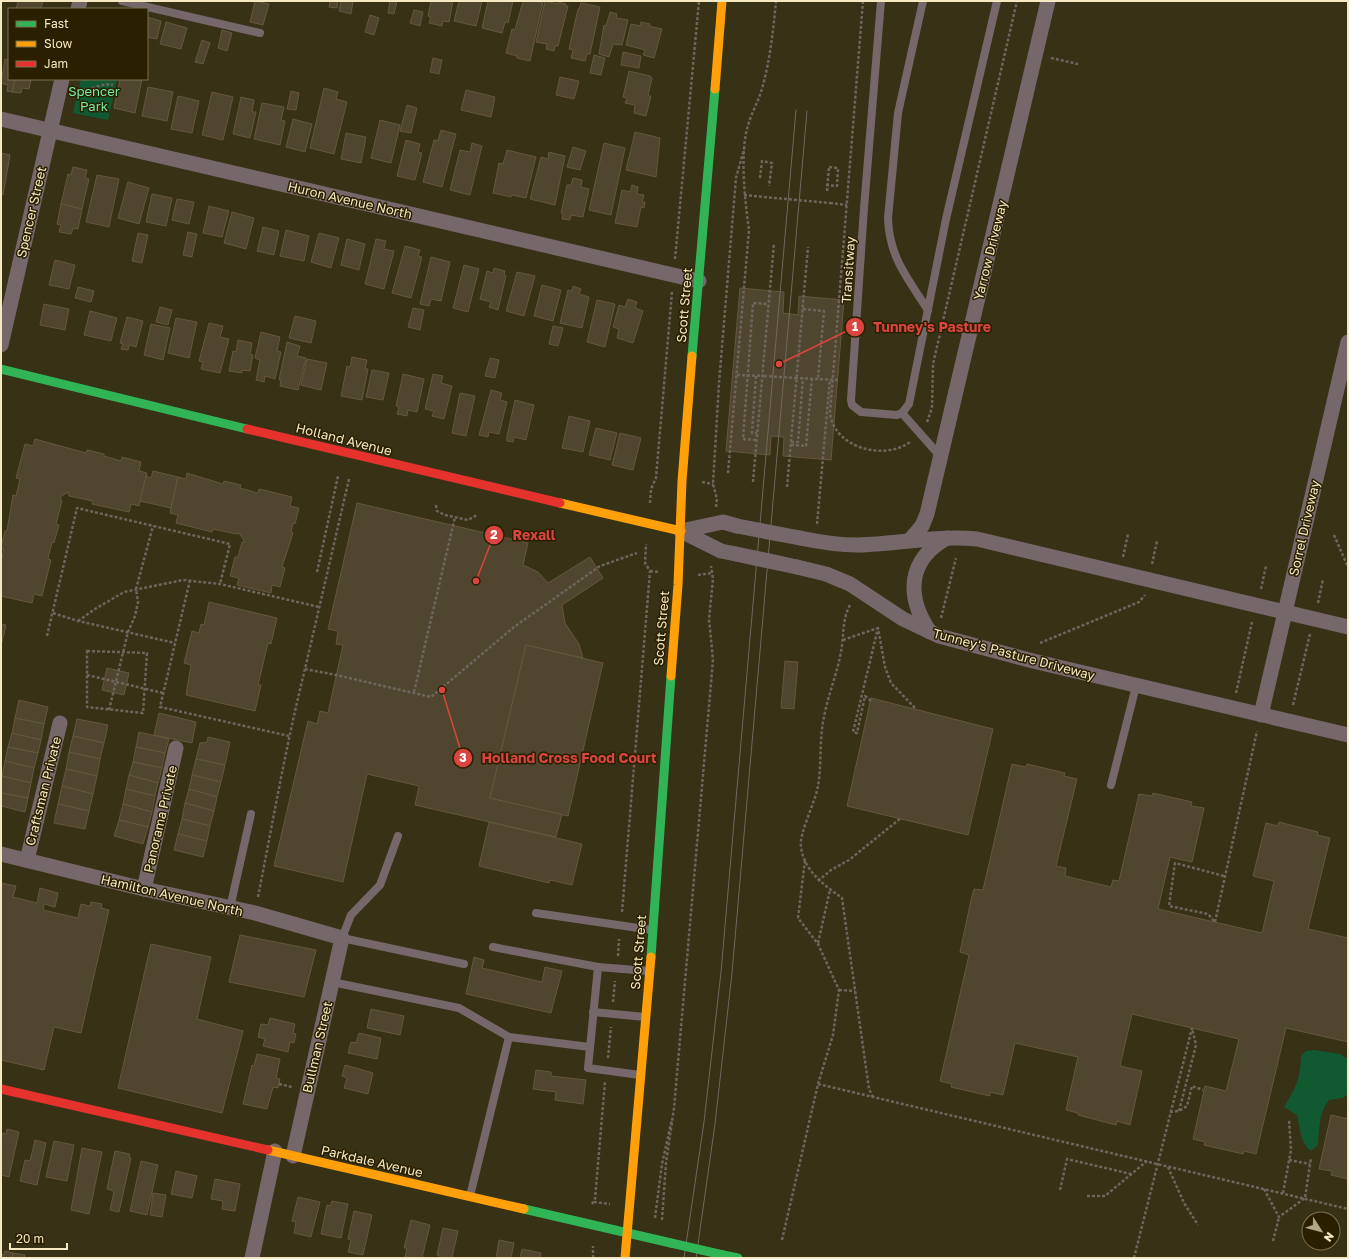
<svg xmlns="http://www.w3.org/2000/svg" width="1349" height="1259" font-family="'Golos Text',sans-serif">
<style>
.green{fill:#105931}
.building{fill:#50462f;stroke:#64583d}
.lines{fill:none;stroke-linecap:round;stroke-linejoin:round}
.path{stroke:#6e655c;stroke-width:2.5;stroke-dasharray:3 2;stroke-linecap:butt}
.lane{stroke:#76686a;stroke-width:8}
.street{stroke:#76686a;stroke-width:15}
.fast{stroke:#30b455;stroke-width:9}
.slow{stroke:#ff9f0a;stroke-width:9}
.jam{stroke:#e5322d;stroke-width:9}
.tram{stroke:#72685d;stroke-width:1}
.path-bridge{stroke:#6e655c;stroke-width:2.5;stroke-dasharray:3 2;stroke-linecap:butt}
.street-bridge{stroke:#76686a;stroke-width:15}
.fast-bridge{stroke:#30b455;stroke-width:9}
.labels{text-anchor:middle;stroke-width:3;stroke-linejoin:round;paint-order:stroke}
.park-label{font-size:13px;fill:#78e8a3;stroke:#2a2000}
.street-label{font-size:13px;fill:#f4e9c0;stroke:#2a2000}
.leader{fill:none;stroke:#da453f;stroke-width:1.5}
.callout-dot{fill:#da453f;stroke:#2a2000;stroke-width:1.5}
.mark-label{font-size:12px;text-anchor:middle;font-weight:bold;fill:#fff}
.callout-label{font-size:14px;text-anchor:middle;font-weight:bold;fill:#da453f;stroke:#2a2000;stroke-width:3;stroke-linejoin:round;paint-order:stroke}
</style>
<rect width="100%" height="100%" fill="#373116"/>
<g class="green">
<polygon points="81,79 117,79 108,120 73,113"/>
<path d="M 1314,1050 L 1340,1054 L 1348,1059 L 1348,1094 L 1343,1098 L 1329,1100 C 1319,1113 1319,1129 1318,1145 L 1311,1151 C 1300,1143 1300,1127 1297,1115 L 1284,1107 C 1296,1087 1300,1080 1301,1056 L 1306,1051 Z"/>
</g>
<g class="building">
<polygon points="18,1 43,1 41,9 16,9"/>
<polygon points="255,1 269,4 263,25 250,22"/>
<polygon points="330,1 338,1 337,8 329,7"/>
<polygon points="341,1 353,1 351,14 339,11"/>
<polygon points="390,1 397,1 394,14 388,13"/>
<polygon points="431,1 453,1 449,22 443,21 442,26 429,23 431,17 428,16"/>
<polygon points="459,1 482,1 476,26 454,21"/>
<polygon points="488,1 513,1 508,23 505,22 502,33 482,28"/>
<polygon points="523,1 543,2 530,61 517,58 517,56 506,53 512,29 515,30"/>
<polygon points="545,1 558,4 558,2 566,4 565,6 568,6 558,46 555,46 554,51 546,49 547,44 536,42"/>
<polygon points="581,3 600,7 590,54 587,54 585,61 571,58 573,50 569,49 578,9 579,9"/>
<polygon points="414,10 423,12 420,26 410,23"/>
<polygon points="610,12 617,14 616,18 628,20 622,45 613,44 609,57 599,54 604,25 606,26"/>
<polygon points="370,15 379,18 374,35 365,32"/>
<polygon points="147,17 161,21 157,39 147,37"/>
<polygon points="166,22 187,28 181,49 160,44"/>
<polygon points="641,22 650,24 649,26 662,29 654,58 643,55 645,50 626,45 631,24 640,26"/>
<polygon points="222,30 232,33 227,51 218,48"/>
<polygon points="202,40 210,43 203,64 195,62"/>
<polygon points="623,52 641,56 639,68 621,65"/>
<polygon points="594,55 605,58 601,75 590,73"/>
<polygon points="433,58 442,60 439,74 430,72"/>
<polygon points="5,59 9,60 9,79 15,79 12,92 7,91 8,85 1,83"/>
<polygon points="629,71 650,76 652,78 648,96 651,96 646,116 634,113 635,105 625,103 627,98 623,97"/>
<polygon points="560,77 579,81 574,99 556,95"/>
<polygon points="15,79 31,79 29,89 22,88 21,93 12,92"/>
<polygon points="120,79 142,79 135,113 114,108"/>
<polygon points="148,87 173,92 167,121 142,116"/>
<polygon points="324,88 338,92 336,99 347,102 334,154 310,148"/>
<polygon points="466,90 495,97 491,117 461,110"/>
<polygon points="291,91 299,93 296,110 287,109"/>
<polygon points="212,92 233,97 223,140 202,135"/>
<polygon points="178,96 199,101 192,133 171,129"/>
<polygon points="241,97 254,100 252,112 256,112 250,138 233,134"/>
<polygon points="262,103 284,107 281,120 285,121 280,145 254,139"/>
<polygon points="407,105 417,108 411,133 400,131"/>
<polygon points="293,119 312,124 305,152 286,147"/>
<polygon points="380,120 400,125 391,163 371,158"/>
<polygon points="441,130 456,134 442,187 423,182 434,140 438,141"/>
<polygon points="635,132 660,138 656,177 626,170"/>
<polygon points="346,133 366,137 361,163 341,159"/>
<polygon points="406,140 420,144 418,152 422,153 415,180 397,176"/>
<polygon points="472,143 482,146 470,195 450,190 460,150 470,152"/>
<polygon points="604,143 625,148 611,215 589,210"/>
<polygon points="573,147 586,151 580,170 567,167"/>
<polygon points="507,150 536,157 526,198 512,195 511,197 493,193 499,163 503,164"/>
<polygon points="549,152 565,156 555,205 530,199 541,157 548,159"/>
<polygon points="1,153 10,155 3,195 1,194"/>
<polygon points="73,167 87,170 85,178 89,179 82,209 61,204 68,174 71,175"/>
<polygon points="97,175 119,179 109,227 86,222"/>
<polygon points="573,178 582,180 581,187 589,189 583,217 571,215 570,220 562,219 563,214 561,213 567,185 571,185"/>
<polygon points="128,182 149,188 139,224 118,218"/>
<polygon points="632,185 638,187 637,194 644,195 642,202 645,202 644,208 641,207 637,227 615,223 622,190 630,192"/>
<polygon points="152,194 172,198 166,226 146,222"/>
<polygon points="177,199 194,202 189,224 172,220"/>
<polygon points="61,204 82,209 78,229 73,228 71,234 59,232 61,225 57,224"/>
<polygon points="209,206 229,211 222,237 203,233"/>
<polygon points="232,212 254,218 246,249 224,243"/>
<polygon points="263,227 279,231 274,255 257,251"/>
<polygon points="286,230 309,236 304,261 280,256"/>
<polygon points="188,232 197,234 192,257 183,255"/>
<polygon points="138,233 148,235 142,263 132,261"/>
<polygon points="319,233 339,238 331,268 311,262"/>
<polygon points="347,239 365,244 359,270 341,265"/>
<polygon points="376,239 386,241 384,249 394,251 384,289 365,284"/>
<polygon points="405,246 420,250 418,256 422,257 411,298 392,293"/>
<polygon points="431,257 450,262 441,301 431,299 429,306 420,304"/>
<polygon points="55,260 75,265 69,289 49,285"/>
<polygon points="464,265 479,269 468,312 453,308"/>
<polygon points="494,268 505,271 504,275 506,276 498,310 489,307 491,302 480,299 487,271 493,273"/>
<polygon points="517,272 535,276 524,316 506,311"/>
<polygon points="542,285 561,290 553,321 534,316"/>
<polygon points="573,286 581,289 579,294 589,297 582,328 560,323 568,290 572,291"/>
<polygon points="78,287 94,291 91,302 75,298"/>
<polygon points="740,288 784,292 783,313 798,315 799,296 844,300 831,460 783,456 784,437 771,436 770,455 726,451"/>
<polygon points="628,299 637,302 635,308 643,311 633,343 617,338 619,329 613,327 619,305 625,307"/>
<polygon points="597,300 615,304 605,347 587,342"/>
<polygon points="44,304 69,309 65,330 40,325"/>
<polygon points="160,307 172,310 168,325 156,322"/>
<polygon points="413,308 424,310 420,330 408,327"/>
<polygon points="90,311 117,318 111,341 84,335"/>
<polygon points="295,316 316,321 311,343 289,338"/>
<polygon points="127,317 143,321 136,347 129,345 128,350 121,349 123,344 120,343"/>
<polygon points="176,318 197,322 189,358 168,353"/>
<polygon points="209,323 223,326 220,337 229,339 220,373 201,369 203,362 199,361"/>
<polygon points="151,324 170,328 163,360 144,355"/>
<polygon points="553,326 563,328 558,346 549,344"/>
<polygon points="261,332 280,337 277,351 281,352 275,379 265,376 264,382 256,380 260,360 255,358"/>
<polygon points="238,340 252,343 250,354 253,355 250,371 242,370 242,373 229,371 233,351 236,352"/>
<polygon points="287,342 300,346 297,356 306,358 298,390 280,386 281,380 279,380"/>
<polygon points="352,357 367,360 365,369 368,369 362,400 341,396 347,366 350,367"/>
<polygon points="490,358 499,360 495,378 485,376"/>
<polygon points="307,359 327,363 321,390 301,385"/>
<polygon points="372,370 389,373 383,400 366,397"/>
<polygon points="403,374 424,379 417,412 408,410 407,416 397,414 399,407 396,406"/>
<polygon points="433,374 443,376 441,383 452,386 444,419 432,416 434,411 425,409"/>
<polygon points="491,390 502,393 500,400 507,402 499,434 489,432 488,437 479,435"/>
<polygon points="460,393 475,396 466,436 452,433"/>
<polygon points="515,400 534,405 526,440 514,437 513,442 507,441 507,436"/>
<polygon points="569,416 590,421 583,452 562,448"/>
<polygon points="596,428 617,433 610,460 589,455"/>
<polygon points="620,433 641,438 633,470 612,465"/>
<polygon points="35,439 86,453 87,450 104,454 104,456 121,461 122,457 141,462 139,471 147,473 139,506 131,504 129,512 92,504 93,501 69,496 68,492 60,497 62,501 56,524 59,525 54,543 52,542 48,559 51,560 42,596 34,594 32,603 1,596 1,561 4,550 1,549 1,547 5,531 7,531 13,495 16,496 20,479 16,478 25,444 33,446"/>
<polygon points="153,471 178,477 171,508 140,501 146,476 151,478"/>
<polygon points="187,473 223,484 224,481 241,485 240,488 258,493 259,489 292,497 290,506 299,508 295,524 293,523 291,532 293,533 282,567 285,568 280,587 272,585 271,593 237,585 239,578 230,576 235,557 238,557 242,542 245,542 239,533 236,534 213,529 212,532 176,523 178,515 170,513 178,477 186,479"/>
<polygon points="357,503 528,543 523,565 538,572 548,583 590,557 603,578 562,605 565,623 579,644 583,658 526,645 490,798 562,814 556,837 415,805 419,786 367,774 343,882 274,866 308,721 317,724 320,711 328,713 343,645 336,644 338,631 328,629"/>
<polygon points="209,602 277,618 271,644 268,643 258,685 261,685 255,711 186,695 191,665 184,663 192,631 199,633 201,624 204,625"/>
<polygon points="1,624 6,625 1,646"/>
<polygon points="526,645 603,663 568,816 490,798"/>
<polygon points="785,661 798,662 794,709 781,708"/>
<polygon points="107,668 129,673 124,695 102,690"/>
<polygon points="871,698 993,729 968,835 847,806"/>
<polygon points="19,700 48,707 44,724 15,718"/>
<polygon points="159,713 196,722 192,743 154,735"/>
<polygon points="15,718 44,724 41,740 12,733"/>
<polygon points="77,719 108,725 104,743 73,736"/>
<polygon points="139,732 169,739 165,753 136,747"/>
<polygon points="12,733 41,740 38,753 8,747"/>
<polygon points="73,736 104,743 100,759 69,752"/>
<polygon points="208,737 230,742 225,765 196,759 200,743 207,742"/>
<polygon points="8,747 38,753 34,768 5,761"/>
<polygon points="136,747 165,753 162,768 133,762"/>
<polygon points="69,752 100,759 97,776 66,769"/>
<polygon points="196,759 225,765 221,782 192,775"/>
<polygon points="5,761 34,768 31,783 2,776"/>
<polygon points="133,762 162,768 158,783 129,775"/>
<polygon points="1012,764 1026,767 1027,764 1065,773 1064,776 1077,779 1056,866 1066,868 1065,876 1111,887 1113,880 1119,881 1139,794 1152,796 1153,793 1192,802 1191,806 1204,808 1192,862 1170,857 1158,909 1262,933 1274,881 1253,876 1266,823 1278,826 1279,822 1318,832 1317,835 1330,838 1308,929 1348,938 1348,1042 1286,1028 1256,1154 1244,1151 1243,1154 1204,1145 1205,1142 1193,1139 1205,1086 1226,1091 1239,1039 1132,1014 1120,1066 1142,1071 1130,1125 1117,1121 1116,1125 1078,1115 1078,1113 1066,1110 1078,1057 1015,1043 1003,1095 990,1092 990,1096 951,1087 952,1084 940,1081 969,955 960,952 971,900 974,889 983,890"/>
<polygon points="66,769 97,776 93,794 62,786"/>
<polygon points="129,775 158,783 155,796 126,789"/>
<polygon points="192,775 221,782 217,797 189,789"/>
<polygon points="2,776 31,783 28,798 1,793"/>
<polygon points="62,786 93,794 89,811 58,804"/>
<polygon points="126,789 155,796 152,812 123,804"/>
<polygon points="189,789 217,797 214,811 185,803"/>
<polygon points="1,793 28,798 25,812 1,806"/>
<polygon points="185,803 214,811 210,826 182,819"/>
<polygon points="58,804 89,811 85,829 54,823"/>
<polygon points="123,804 152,812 148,827 119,820"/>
<polygon points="182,819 210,826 207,841 178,834"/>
<polygon points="119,820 148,827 143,844 114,836"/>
<polygon points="489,822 582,844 572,885 550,880 549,883 479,866"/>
<polygon points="178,834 207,841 203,857 174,850"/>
<polygon points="1,883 16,886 13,897 37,903 40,888 58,893 55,907 44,904 43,910 78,918 81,904 90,906 91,902 102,904 101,908 109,910 81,1033 54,1027 44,1070 1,1060"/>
<polygon points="240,935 316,950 304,997 229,982"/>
<polygon points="151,944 211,957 197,1019 243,1031 222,1113 118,1088"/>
<polygon points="474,957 484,960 482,968 542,982 545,967 562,971 551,1013 466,994"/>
<polygon points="371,1009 404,1016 400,1035 367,1028"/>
<polygon points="270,1018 295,1024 293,1033 296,1034 294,1043 290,1042 288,1052 263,1046 265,1039 258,1037 261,1024 268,1025"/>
<polygon points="359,1033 381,1038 377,1059 348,1053 351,1042 356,1043"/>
<polygon points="257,1054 280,1059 276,1078 280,1079 278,1088 273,1087 267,1109 243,1104 252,1065 254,1066"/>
<polygon points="345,1065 373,1073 368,1094 344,1088 347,1078 342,1076"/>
<polygon points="536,1070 551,1072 551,1076 586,1080 583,1104 555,1100 556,1092 533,1089"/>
<polygon points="1331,1115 1348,1119 1348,1179 1331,1175 1332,1171 1319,1169"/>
<polygon points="7,1129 19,1132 9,1177 1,1175 1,1140 3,1133 6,1134"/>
<polygon points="35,1140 46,1143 37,1185 20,1181 25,1160 30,1161"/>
<polygon points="54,1141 74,1145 67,1181 46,1177"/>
<polygon points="82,1148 102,1152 89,1214 71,1210"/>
<polygon points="115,1151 130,1154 129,1157 131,1158 119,1212 110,1210 114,1191 107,1189"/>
<polygon points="141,1161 158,1165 147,1215 130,1211"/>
<polygon points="176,1171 197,1176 192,1198 171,1194"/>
<polygon points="215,1179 240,1184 235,1211 222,1209 223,1201 211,1199"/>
<polygon points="153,1193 166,1195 162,1217 150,1215"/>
<polygon points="298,1197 320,1202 311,1237 294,1233 296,1222 292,1221"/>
<polygon points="332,1201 348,1204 341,1238 321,1234 327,1205 330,1206"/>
<polygon points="354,1211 372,1215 363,1255 348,1252 351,1240 348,1239"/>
<polygon points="411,1220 430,1225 422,1258 405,1257 407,1248 404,1248"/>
<polygon points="443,1228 458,1231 452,1258 440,1258 440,1256 437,1255"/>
<polygon points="499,1240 514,1243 511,1258 496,1258"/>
<polygon points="522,1249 541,1253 540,1258 520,1258"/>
<polygon points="5,1251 13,1253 12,1258 1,1258 1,1254 4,1255"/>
<polygon points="13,1253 25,1255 24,1258 12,1258"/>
</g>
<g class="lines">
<g class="path">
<path d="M 863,1 L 830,413 C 834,448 884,461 910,442"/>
<polyline points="1051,58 1078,64"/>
<path d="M 77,89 C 92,92 99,82 113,85"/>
<polyline points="760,178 762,161 772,163 769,186"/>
<polyline points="826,185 837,186 838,168 829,167"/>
<polyline points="744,195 764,197"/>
<polyline points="830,203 847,205"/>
<polyline points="675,259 699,1"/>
<polyline points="803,309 824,311 818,378"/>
<polyline points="737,375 764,376"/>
<polyline points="756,376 752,433 757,433"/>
<polyline points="795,378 838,380"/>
<polyline points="927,422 932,408 933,364 1017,1"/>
<polyline points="756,440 743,439 753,303 768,304"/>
<polyline points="791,442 798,442 803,378"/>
<polyline points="791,445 806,446 812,378"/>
<path d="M 728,473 L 749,230 C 745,201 740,157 747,129 C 750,116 757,104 761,92 C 770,62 773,32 776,1"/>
<polyline points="349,479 305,669 336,675 431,697 514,627 600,566 637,553"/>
<polyline points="702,482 713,484"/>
<polyline points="753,482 774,243"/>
<polyline points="787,487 808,247"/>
<polyline points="650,503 651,489 656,478 672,292"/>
<polyline points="436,505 437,511 445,515 468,520 477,515"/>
<polyline points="716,507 717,499 713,484 719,383 736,178 744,149"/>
<polyline points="817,524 830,379"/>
<polyline points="1334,535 1348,567"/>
<polyline points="1123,557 1128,534"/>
<polyline points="1152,564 1157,541"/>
<polyline points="650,571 659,572"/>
<polyline points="317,572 338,476"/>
<polyline points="698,575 712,573"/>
<polyline points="190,580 160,707 289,736"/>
<polyline points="1261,589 1266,566"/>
<polyline points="1318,603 1323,579"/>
<path d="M 850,605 C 842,619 844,637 841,652 C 837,674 828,695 824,717 C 819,739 822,763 818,786 C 815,803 799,833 801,847 C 804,871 824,885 842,898 L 869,1089 L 873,1097"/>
<polyline points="53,613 78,621 175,643"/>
<polyline points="941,618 956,558"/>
<polyline points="78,621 95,609 124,592 183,580 220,584 319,607"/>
<polyline points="47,636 77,508 230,544 220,584"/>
<polyline points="843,640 878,628"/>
<polyline points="1040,643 1139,602 1145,595"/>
<polygon points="87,651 147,653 143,713 87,707"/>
<polyline points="87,675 163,693"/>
<polyline points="414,692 455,517"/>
<polyline points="1236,693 1252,622"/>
<polyline points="871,701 865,696 857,733 853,732 878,628 885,667 891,683 916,709"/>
<polyline points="1293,705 1310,634"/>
<polyline points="109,710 128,632 135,616 138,602 136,589 153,526"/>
<polyline points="818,881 831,870 849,860 901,818"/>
<path d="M 258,897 C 273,821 286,745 305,669"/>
<polyline points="622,912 650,571 645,563 646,544"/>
<polyline points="1214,921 1208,914 1169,906 1175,863 1224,876"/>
<polyline points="1215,922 1257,731"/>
<polyline points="818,943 830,890"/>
<polyline points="618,956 619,939"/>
<polyline points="839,990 855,991"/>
<polyline points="613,1002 615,981"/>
<polyline points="608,1058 611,1027"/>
<polyline points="279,1084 292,1087"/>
<polyline points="818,1084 1348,1209"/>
<polyline points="1179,1111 1196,1045 1192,1028"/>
<polyline points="1170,1112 1179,1111 1187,1106 1192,1086 1203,1090"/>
<polyline points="1289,1160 1310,1164"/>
<polyline points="1168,1167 1184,1203 1198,1225"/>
<polyline points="1264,1189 1279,1217 1305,1198 1311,1158"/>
<polyline points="1060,1190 1067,1159 1131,1174"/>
<polyline points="1283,1193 1291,1150 1289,1120"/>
<polyline points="1087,1196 1105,1196 1147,1161"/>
<polyline points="594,1202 610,1204"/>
<polyline points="592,1204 595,1199 605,1082"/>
<polyline points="655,1218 662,1164 672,1119"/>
<polyline points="662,1220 666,1163 674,1108 713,660 709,619 713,579 711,566"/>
<polyline points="782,1240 818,1084 833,1035 839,990 818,944 798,918 805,860"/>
<polyline points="1273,1241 1279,1217"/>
<polyline points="593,1258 593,1246"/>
<polyline points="1134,1258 1192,1028"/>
</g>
<g class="lane">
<polyline points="122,1 260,33"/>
<polyline points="881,1 864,208 851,400 852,405 861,412 897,415 902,413 909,404 946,219 997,1"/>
<path d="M 923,1 L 898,113 L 888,218 C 889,257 908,279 928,310"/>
<polyline points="902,413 940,456"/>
<polyline points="1111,785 1136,686"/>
<polyline points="398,836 380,885 351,915 342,938 464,964"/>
<polyline points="230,908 251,814"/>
<polyline points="536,913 652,930"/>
<polyline points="493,947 598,967"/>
<polyline points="332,982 459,1008 509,1037"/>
<polyline points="593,1012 645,1017"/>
<polyline points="640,1075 588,1068 598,967 648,971"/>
<polyline points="470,1196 509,1037 590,1047"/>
</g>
<g class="street">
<polyline points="78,9 80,1"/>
<polyline points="1,119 699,281"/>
<polyline points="1,345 62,79"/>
<polyline points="681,531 721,551 736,554"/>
<polyline points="681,531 723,522 737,526"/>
<path d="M 800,538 C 819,542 838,545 858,545 C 898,544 937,535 977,539 L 1348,627"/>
<polyline points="910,540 922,526 927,514 1048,1"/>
<polyline points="797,567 826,574 850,584 903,619 939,636 1033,661 1348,735"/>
<path d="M 930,632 C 906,597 907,560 947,538"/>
<polyline points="1261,715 1348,342"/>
<polyline points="1,854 144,889 255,913 342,938 293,1156"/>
<polyline points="27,860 60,723"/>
<polyline points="144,889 176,748"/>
<polyline points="252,1258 275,1151"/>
</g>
<g class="fast">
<polyline points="692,356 715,89"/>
<polyline points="1,369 247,429"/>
<polyline points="651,957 671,676"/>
<polyline points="524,1209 671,1243"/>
<polyline points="723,1255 738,1258"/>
</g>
<g class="slow">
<polyline points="715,89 722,1"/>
<polyline points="560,503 681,531"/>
<polyline points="671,676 678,585 682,481 692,356"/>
<polyline points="268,1150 524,1209"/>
<polyline points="625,1258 651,957"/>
</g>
<g class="jam">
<polyline points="247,429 560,503"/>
<polyline points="1,1089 268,1150"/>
</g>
<g class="tram">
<polyline points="684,1258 704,1122 721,972 796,110"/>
<polyline points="696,1258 715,1124 732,973 807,111"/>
</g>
<g class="path-bridge">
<polyline points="827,191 829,167"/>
<polyline points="764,197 830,203"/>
<polyline points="764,376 795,378"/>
</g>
<g class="street-bridge">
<polyline points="737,526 800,538"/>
<polyline points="736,554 797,567"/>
</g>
<polyline class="fast-bridge" points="671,1243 723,1255"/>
</g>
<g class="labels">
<g class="park-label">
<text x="94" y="96">Spencer<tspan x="94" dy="15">Park</tspan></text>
</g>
<g class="street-label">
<text transform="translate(350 200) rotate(13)" y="5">Huron Avenue North</text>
<text transform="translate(31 212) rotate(-77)" y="5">Spencer Street</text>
<text transform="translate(990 250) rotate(-76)" y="5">Yarrow Driveway</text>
<text transform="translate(848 270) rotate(-86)" y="5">Transitway</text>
<text transform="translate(684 305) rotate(-85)" y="5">Scott Street</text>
<text transform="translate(344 439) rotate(14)" y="5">Holland Avenue</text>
<text transform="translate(1304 528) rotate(-77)" y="5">Sorrel Driveway</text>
<text transform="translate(661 628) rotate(-85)" y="5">Scott Street</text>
<text transform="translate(1014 654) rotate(15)" y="5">Tunney's Pasture Driveway</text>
<text transform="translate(43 791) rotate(-76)" y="5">Craftsman Private</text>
<text transform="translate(160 819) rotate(-77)" y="5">Panorama Private</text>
<text transform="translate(172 895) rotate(13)" y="5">Hamilton Avenue North</text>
<text transform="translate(638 952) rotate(-85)" y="5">Scott Street</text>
<text transform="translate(317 1047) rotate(-77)" y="5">Bullman Street</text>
<text transform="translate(372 1161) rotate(13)" y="5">Parkdale Avenue</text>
</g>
</g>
<path class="leader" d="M779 364L855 327M476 581L494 535M442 690L463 758"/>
<g class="callout-dot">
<circle cx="779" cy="364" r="4"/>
<circle cx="476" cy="581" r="4"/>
<circle cx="442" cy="690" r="4"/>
<circle cx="855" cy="327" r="10"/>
<circle cx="494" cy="535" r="10"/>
<circle cx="463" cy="758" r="10"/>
</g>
<g class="mark-label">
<text x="855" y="331">1</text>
<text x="494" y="539">2</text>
<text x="463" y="762">3</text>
</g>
<g class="callout-label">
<text x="932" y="332">Tunney's Pasture</text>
<text x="534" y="540">Rexall</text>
<text x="569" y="763">Holland Cross Food Court</text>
</g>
<rect width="1349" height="1259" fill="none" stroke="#f4e9c0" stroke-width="4"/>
<rect x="8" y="8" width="140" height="72" fill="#2a2000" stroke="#7b704d"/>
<rect x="16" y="21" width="20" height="6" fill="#30b455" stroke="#7b704d"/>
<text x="44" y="28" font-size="12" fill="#f4e9c0">Fast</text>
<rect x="16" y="41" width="20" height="6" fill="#ff9f0a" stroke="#7b704d"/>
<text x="44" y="48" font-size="12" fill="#f4e9c0">Slow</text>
<rect x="16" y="61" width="20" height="6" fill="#e5322d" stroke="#7b704d"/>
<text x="44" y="68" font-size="12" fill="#f4e9c0">Jam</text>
<g transform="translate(1321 1231) rotate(126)"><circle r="19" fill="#2a2000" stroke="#7b704d"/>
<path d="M0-3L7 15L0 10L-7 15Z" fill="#b2a984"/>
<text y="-6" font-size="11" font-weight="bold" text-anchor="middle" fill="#f4e9c0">N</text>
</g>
<path d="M10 1243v6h57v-6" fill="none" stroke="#f4e9c0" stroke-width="2"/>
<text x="16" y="1243" font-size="12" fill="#f4e9c0" stroke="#2a2000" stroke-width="3" paint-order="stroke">20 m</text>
</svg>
